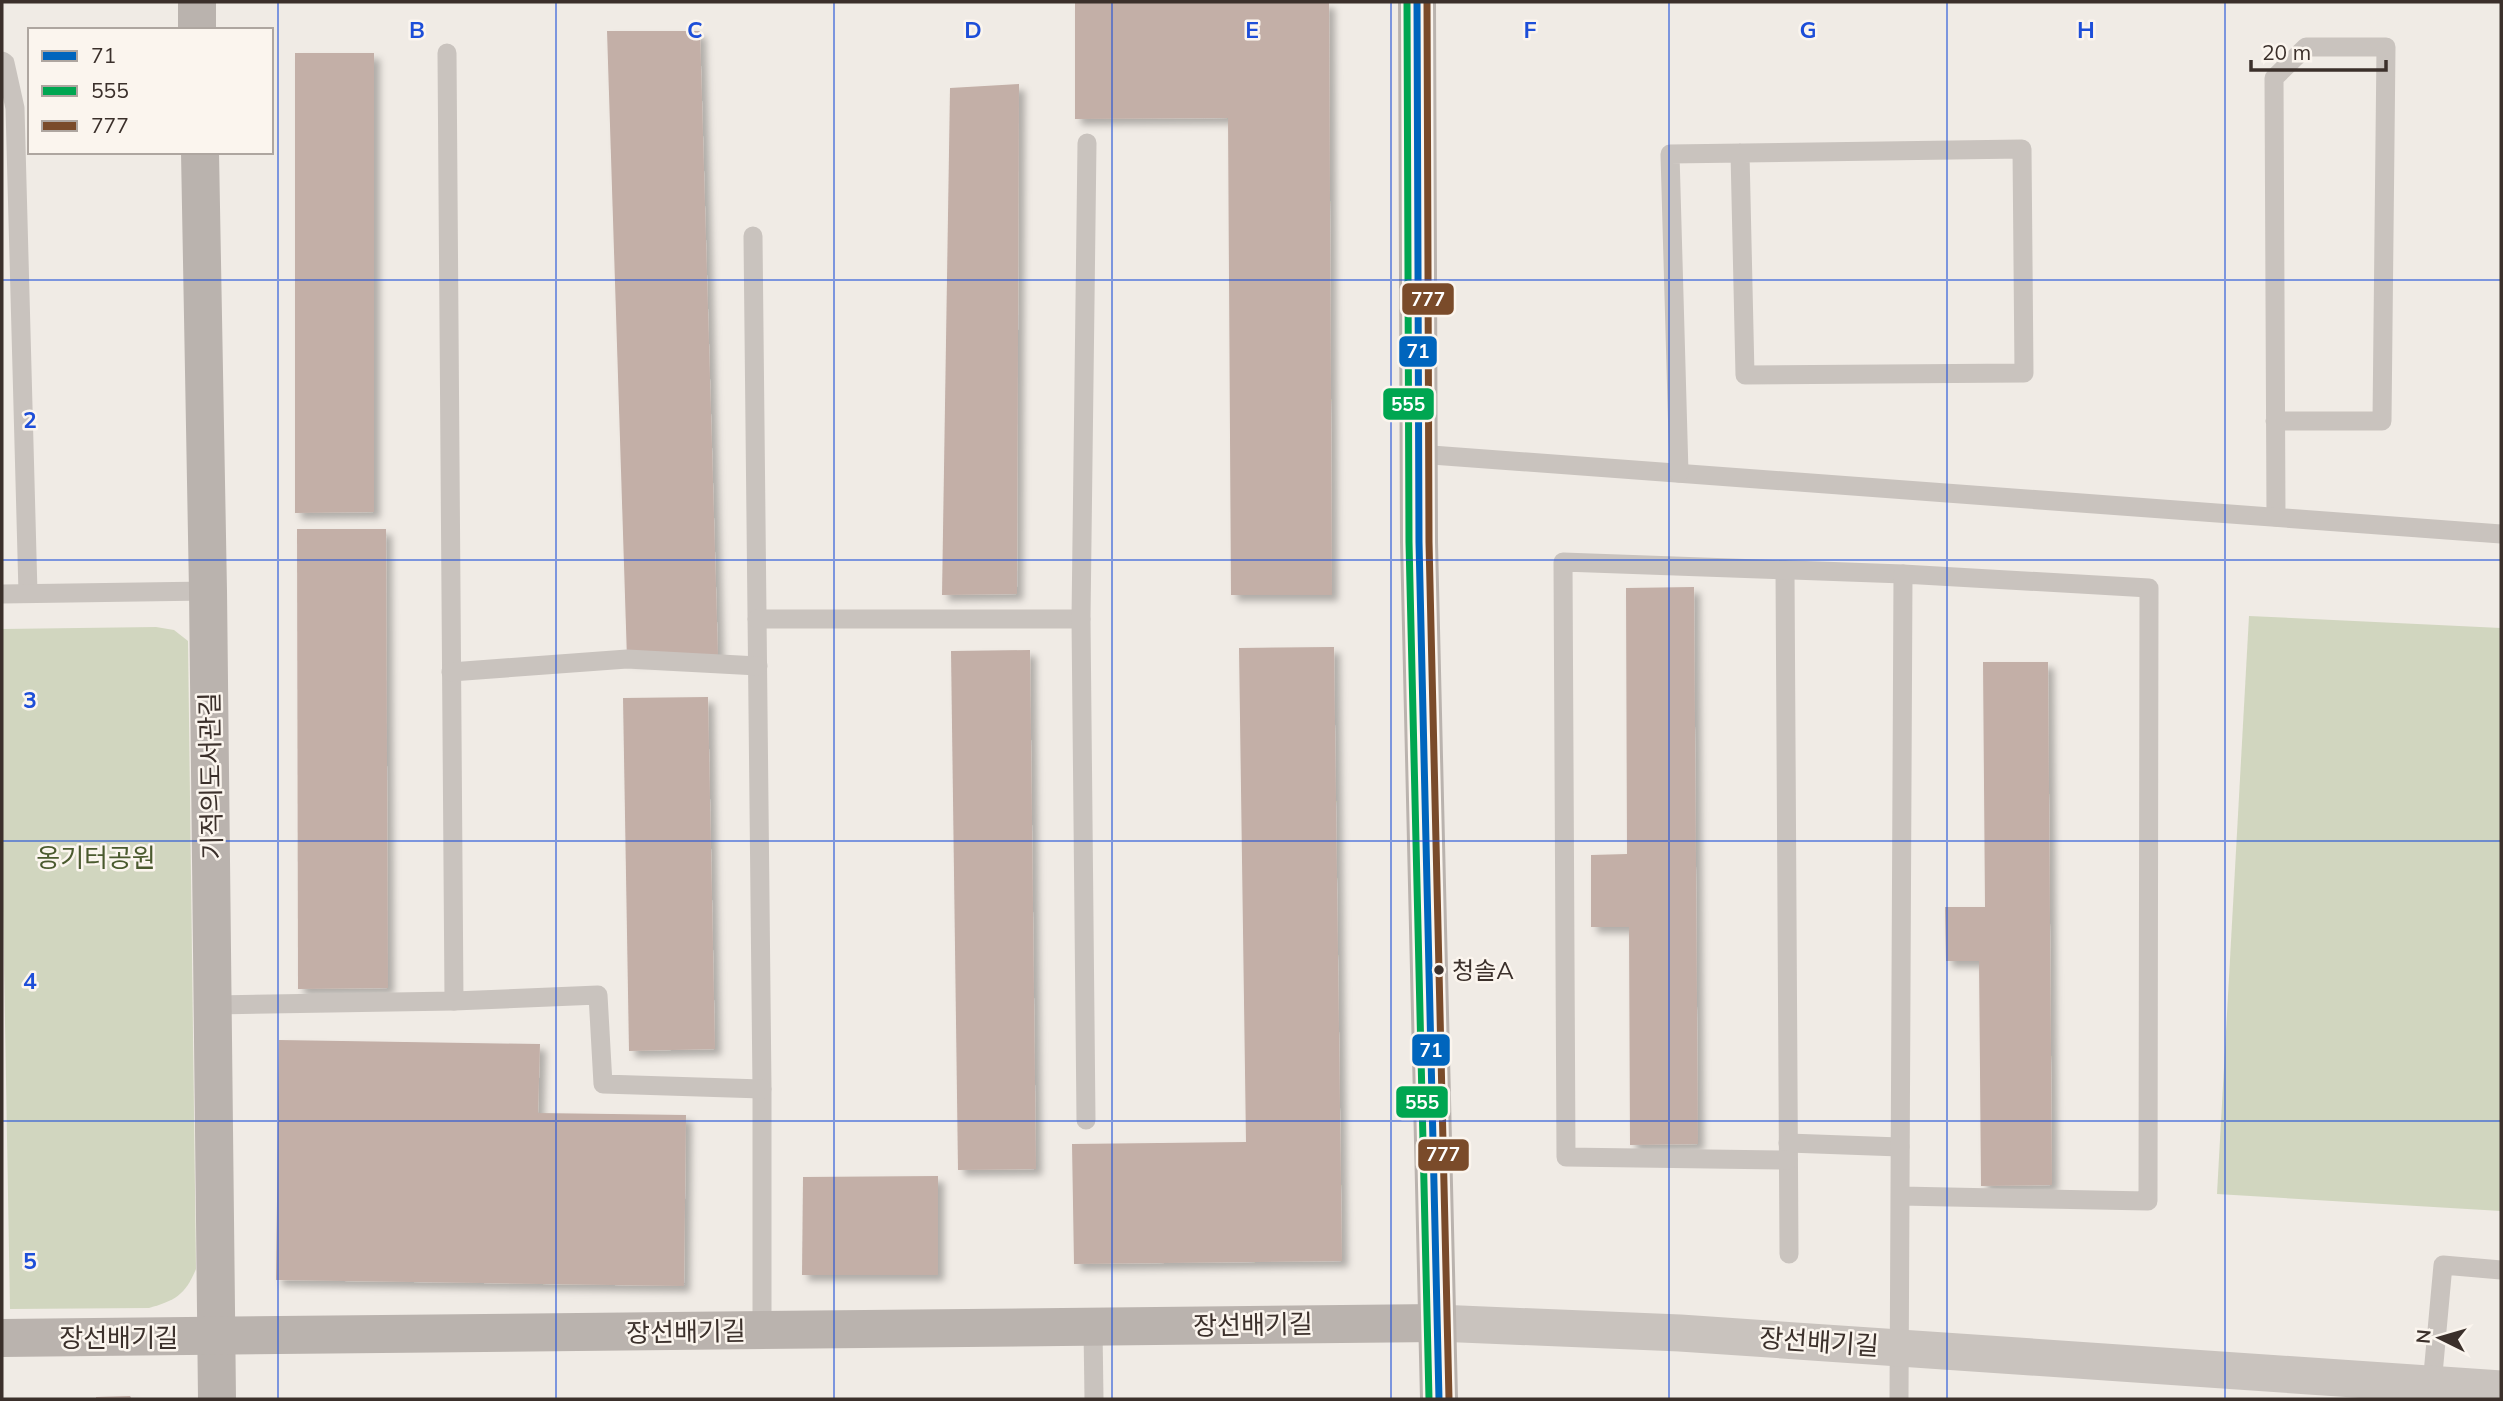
<svg xmlns="http://www.w3.org/2000/svg" width="2503" height="1401" font-family="Mulish,'Noto Sans KR',sans-serif">
<style>
.green{fill:#d1d6bf}
.building{fill:#c3afa7;filter:url(#shadow)}
.lines{fill:none;stroke-linecap:round;stroke-linejoin:round}
.lane{stroke:#c9c3be;stroke-width:19}
.street{stroke:#c9c3be;stroke-width:37}
.secondary{stroke:#bab3ae;stroke-width:38}
.bus-1-casing{stroke:#fbf5ee;stroke-width:12}
.bus-2-casing{stroke:#fbf5ee;stroke-width:12}
.bus-3-casing{stroke:#fbf5ee;stroke-width:12}
.bus-1{stroke:#0065bd;stroke-width:7}
.bus-2{stroke:#00a651;stroke-width:7}
.bus-3{stroke:#7a4b2a;stroke-width:7}
.grid{fill:none;stroke:#1d4ed8;stroke-width:2;stroke-opacity:0.55}
.bus-dot{fill:#3b302b;stroke:#fbf5ee;stroke-width:2.5}
.labels{text-anchor:middle;stroke-width:5;stroke-linejoin:round;paint-order:stroke}
.bus-label{font-size:24px;fill:#3b302b;stroke:#fbf5ee;text-anchor:start}
.street-label{font-size:26px;fill:#3b302b;stroke:#fbf5ee}
.park-label{font-size:26px;fill:#4a5a2e;stroke:#fbf5ee}
.grid-label{font-size:23px;text-anchor:middle;font-weight:bold;fill:#1d4ed8;stroke:#fbf5ee;stroke-width:5;stroke-linejoin:round;paint-order:stroke}
.line-badge{stroke:#fbf5ee;stroke-width:2.5}
.badge-label{font-size:19px;text-anchor:middle;font-weight:bold;fill:#fff}
</style>
<defs>
<filter id="shadow"><feDropShadow dx="6" dy="6" stdDeviation="3.5" flood-color="#0004"/></filter>
</defs>
<rect width="100%" height="100%" fill="#f0ebe5"/>
<g class="green">
<polygon points="2249,616 2501,628 2501,1211 2217,1194"/>
<path d="M 156,627 L 174,630 L 188,641 L 196,1269 C 185,1295 176,1300 149,1308 L 10,1309 L 2,850 L 2,629 Z"/>
</g>
<g class="building">
<polygon points="1075,2 1329,2 1332,595 1231,595 1228,118 1075,119"/>
<polygon points="607,31 700,31 718,656 627,659"/>
<polygon points="295,53 374,53 374,512 295,513"/>
<polygon points="1019,84 1017,594 942,595 950,88"/>
<polygon points="297,529 386,529 388,988 298,989"/>
<polygon points="1694,587 1698,1144 1630,1145 1629,927 1591,927 1591,855 1627,854 1626,588"/>
<polygon points="1334,647 1342,1261 1074,1264 1072,1144 1246,1142 1239,648"/>
<polygon points="1030,650 1036,1169 958,1170 951,651"/>
<polygon points="1983,662 2048,662 2052,1185 1981,1186 1979,961 1946,961 1945,907 1985,907"/>
<polygon points="708,697 715,1049 629,1051 623,698"/>
<polygon points="279,1040 540,1044 538,1113 686,1115 684,1286 276,1280"/>
<polygon points="938,1176 938,1275 802,1275 803,1177"/>
<polygon points="130,1396 132,1399 96,1399 96,1397"/>
</g>
<g class="lines">
<g class="lane">
<polyline points="447,53 454,1001"/>
<polyline points="2,61 5,63 15,108 28,593"/>
<polyline points="753,236 762,1089 762,1331"/>
<polyline points="2275,421 2382,421 2386,47 2306,47 2274,78 2276,517"/>
<polyline points="1418,454 2501,534"/>
<polyline points="1679,473 1670,154 2022,149 2024,373 1745,375 1740,153"/>
<polyline points="1785,570 1789,1254"/>
<polyline points="2,594 208,591"/>
<polyline points="757,619 1081,619"/>
<polyline points="451,672 627,659 758,666"/>
<polyline points="214,1005 454,1001 598,995 603,1084 762,1089"/>
<polyline points="1086,1120 1081,619 1087,143"/>
<polyline points="1788,1143 1900,1147"/>
<polyline points="1788,1160 1566,1157 1563,562 1903,574"/>
<polyline points="1093,1328 1094,1399"/>
<polyline points="2432,1385 2443,1265 2501,1270"/>
<polyline points="1899,1399 1903,574 2149,588 2148,1201 1901,1196"/>
</g>
<polyline class="street" points="1437,1323 1680,1333 2501,1389"/>
<g class="secondary">
<polyline points="197,2 197,30"/>
<polyline points="1417,2 1419,542 1439,1399"/>
<polyline points="200,152 208,591 217,1399"/>
<polyline points="2,1338 1437,1323"/>
</g>
<g class="bus-1-casing">
<polyline id="bus-1" points="1417,2 1419,542 1439,1399"/>
</g>
<g class="bus-2-casing">
<polyline id="bus-2" points="1407,2 1409,542 1429,1399"/>
</g>
<g class="bus-3-casing">
<polyline id="bus-3" points="1427,2 1429,542 1449,1399"/>
</g>
<use href="#bus-1" class="bus-1"/>
<use href="#bus-2" class="bus-2"/>
<use href="#bus-3" class="bus-3"/>
</g>
<path class="grid" d="M 278,2 L 278,1399M 556,2 L 556,1399M 834,2 L 834,1399M 1112,2 L 1112,1399M 1391,2 L 1391,1399M 1669,2 L 1669,1399M 1947,2 L 1947,1399M 2225,2 L 2225,1399M 2,280 L 2501,280M 2,560 L 2501,560M 2,841 L 2501,841M 2,1121 L 2501,1121"/>
<circle class="bus-dot" cx="1439" cy="970" r="6"/>
<g class="labels">
<g class="bus-label">
<text x="1452" y="979">청솔A</text>
</g>
<g class="street-label">
<text transform="translate(211 776) rotate(-91)" y="9">기적의도서관길</text>
<text transform="translate(1253 1325) rotate(-1)" y="9">장선배기길</text>
<text transform="translate(686 1332) rotate(-1)" y="9">장선배기길</text>
<text x="119" y="1347">장선배기길</text>
<text transform="translate(1819 1342) rotate(4)" y="9">장선배기길</text>
</g>
<g class="park-label">
<text x="96" y="867">옹기터공원</text>
</g>
</g>
<g class="grid-label">
<text x="417" y="38">B</text>
<text x="695" y="38">C</text>
<text x="973" y="38">D</text>
<text x="1252" y="38">E</text>
<text x="1530" y="38">F</text>
<text x="1808" y="38">G</text>
<text x="2086" y="38">H</text>
<text x="30" y="428">2</text>
<text x="30" y="708">3</text>
<text x="30" y="989">4</text>
<text x="30" y="1269">5</text>
</g>
<g class="line-badge">
<rect x="1401" y="282" width="54" height="34" rx="7" fill="#7a4b2a"/>
<rect x="1398" y="335" width="40" height="33" rx="7" fill="#0065bd"/>
<rect x="1382" y="387" width="53" height="34" rx="7" fill="#00a651"/>
<rect x="1411" y="1033" width="40" height="34" rx="7" fill="#0065bd"/>
<rect x="1395" y="1085" width="54" height="34" rx="7" fill="#00a651"/>
<rect x="1417" y="1138" width="53" height="34" rx="7" fill="#7a4b2a"/>
</g>
<g class="badge-label">
<text x="1428" y="306">777</text>
<text x="1418" y="358">71</text>
<text x="1408" y="411">555</text>
<text x="1431" y="1057">71</text>
<text x="1422" y="1109">555</text>
<text x="1443" y="1161">777</text>
</g>
<rect width="2503" height="1401" fill="none" stroke="#3b302b" stroke-width="7"/>
<rect x="28" y="28" width="245" height="126" fill="#fbf5ee" stroke="#aea6a0" stroke-width="2"/>
<rect x="42" y="51" width="35" height="10" fill="#0065bd" stroke="#aea6a0" stroke-width="2"/>
<text x="91" y="63" font-size="21" fill="#3b302b">71</text>
<rect x="42" y="86" width="35" height="10" fill="#00a651" stroke="#aea6a0" stroke-width="2"/>
<text x="91" y="98" font-size="21" fill="#3b302b">555</text>
<rect x="42" y="121" width="35" height="10" fill="#7a4b2a" stroke="#aea6a0" stroke-width="2"/>
<text x="91" y="133" font-size="21" fill="#3b302b">777</text>
<g transform="translate(2440 1338) rotate(275)" stroke="#fbf5ee" stroke-width="5" paint-order="stroke">
<path d="M0-5L12 26L0 18L-12 26Z" fill="#3b302b"/>
<text y="-10" font-size="19" font-weight="bold" text-anchor="middle" fill="#3b302b">N</text>
</g>
<path d="M2251 60v10h135v-10" fill="none" stroke="#3b302b" stroke-width="3.5"/>
<text x="2262" y="60" font-size="21" fill="#3b302b" stroke="#fbf5ee" stroke-width="5" paint-order="stroke">20 m</text>
</svg>
